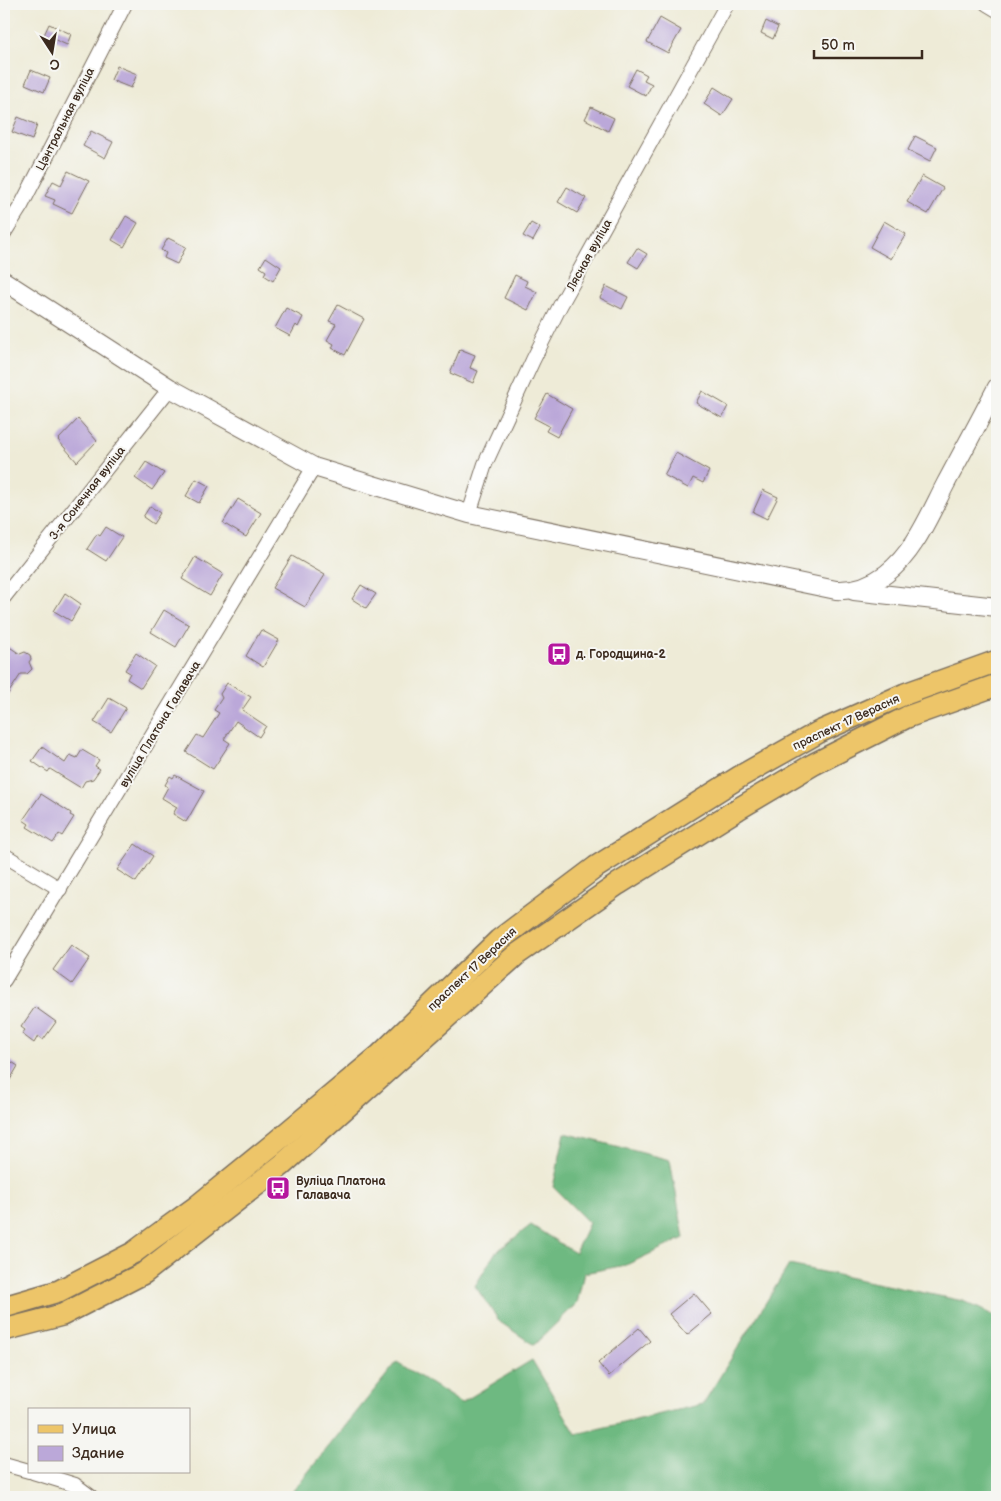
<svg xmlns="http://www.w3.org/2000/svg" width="1001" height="1501" font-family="'Balsamiq Sans',sans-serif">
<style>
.forest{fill:#6eb981;stroke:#547250}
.building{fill:#bba8d9}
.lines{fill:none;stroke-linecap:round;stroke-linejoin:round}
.minor-casing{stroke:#7a6e5f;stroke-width:16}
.tertiary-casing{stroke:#7a6e5f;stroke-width:20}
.primary-casing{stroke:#7a6e5f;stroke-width:24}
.minor{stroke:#fff;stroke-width:14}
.tertiary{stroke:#fff;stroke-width:18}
.primary{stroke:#edc569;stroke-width:21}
.labels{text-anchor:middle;stroke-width:4;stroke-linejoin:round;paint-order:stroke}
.street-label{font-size:12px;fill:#3b2a1e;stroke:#f6f6f2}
.poi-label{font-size:12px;font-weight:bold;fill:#3b2a1e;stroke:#f6f6f2;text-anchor:start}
</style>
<rect width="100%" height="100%" fill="#f6f6f2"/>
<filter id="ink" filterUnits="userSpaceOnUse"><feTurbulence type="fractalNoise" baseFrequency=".02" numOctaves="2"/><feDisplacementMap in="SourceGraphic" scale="10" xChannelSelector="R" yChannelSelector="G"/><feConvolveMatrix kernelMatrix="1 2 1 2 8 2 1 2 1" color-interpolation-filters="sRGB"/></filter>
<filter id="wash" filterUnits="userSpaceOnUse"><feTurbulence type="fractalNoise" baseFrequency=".0096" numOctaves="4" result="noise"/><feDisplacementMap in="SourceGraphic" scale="20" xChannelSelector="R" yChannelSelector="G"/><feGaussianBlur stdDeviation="1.12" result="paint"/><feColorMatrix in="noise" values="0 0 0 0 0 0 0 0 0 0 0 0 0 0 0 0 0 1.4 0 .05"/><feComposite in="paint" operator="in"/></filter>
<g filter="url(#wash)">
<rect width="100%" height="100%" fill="#eeebd7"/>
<g class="forest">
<polygon points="565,1133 670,1160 684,1238 626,1265 584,1273 577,1303 534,1345 500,1322 475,1286 495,1253 531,1225 575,1253 589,1223 553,1187"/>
<polygon points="789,1265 963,1301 997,1317 997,1497 292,1497 292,1492 397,1362 461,1403 532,1360 576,1434 703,1404"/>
</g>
<g id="blocks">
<g class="building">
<polygon points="660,18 681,30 668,53 647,42"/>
<polygon points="766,21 778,27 773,39 761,33"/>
<polygon points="49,24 71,34 67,45 44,35"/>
<polygon points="117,66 137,74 131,88 111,80"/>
<polygon points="636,69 647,75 644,80 652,84 646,96 627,86"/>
<polygon points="31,70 50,78 44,92 25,84"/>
<polygon points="714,87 733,99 722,116 704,104"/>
<polygon points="591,107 614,118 608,131 585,119"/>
<polygon points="18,117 37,125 32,140 12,132"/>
<polygon points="91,131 113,142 105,158 83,146"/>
<polygon points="915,136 937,147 930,161 908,150"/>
<polygon points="68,171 89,181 72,213 53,204 55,200 45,196 53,181 61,185"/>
<polygon points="922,176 943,188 928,214 907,202"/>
<polygon points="567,187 586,198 577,213 558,202"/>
<polygon points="126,216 138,223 124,247 112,240"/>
<polygon points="884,221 906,234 891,259 870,247"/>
<polygon points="531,223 540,228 533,241 523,236"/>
<polygon points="168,238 186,247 177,264 164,258 166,253 161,250"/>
<polygon points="637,248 647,254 638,268 628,262"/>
<polygon points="266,257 281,267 273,281 264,275 266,271 260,267"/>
<polygon points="515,275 527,281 525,286 537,292 528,310 504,298"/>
<polygon points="606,286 628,297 622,309 600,298"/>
<polygon points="338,305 364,319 345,355 332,348 334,344 327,340 336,324 329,321"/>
<polygon points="286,308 303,317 298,327 296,325 290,336 275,328"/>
<polygon points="460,349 475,355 470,368 478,371 473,383 450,373"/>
<polygon points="702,391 728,406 722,418 696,403"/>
<polygon points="547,394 572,409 557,437 546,431 549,426 534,418"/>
<polygon points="78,419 97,441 77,462 58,440"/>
<polygon points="676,453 709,471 703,483 693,478 688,488 664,475"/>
<polygon points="146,462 164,473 152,490 135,478"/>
<polygon points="196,479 209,486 199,503 186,496"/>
<polygon points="763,490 778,497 767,519 753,512"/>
<polygon points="238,499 261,513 246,537 223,523"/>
<polygon points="150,506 160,513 153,524 143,517"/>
<polygon points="106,527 122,537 106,561 87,549 97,534 100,536"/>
<polygon points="292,556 325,575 305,607 272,588"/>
<polygon points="195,557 223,574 210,596 182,579"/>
<polygon points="361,585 376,594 366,608 352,599"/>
<polygon points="65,593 81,604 71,621 54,611"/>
<polygon points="164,610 189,625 176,647 151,632"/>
<polygon points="261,630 279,640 263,667 246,656"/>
<polygon points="8,646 20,654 25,652 30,655 31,659 29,662 32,669 27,674 21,674 4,700 4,653"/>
<polygon points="136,653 155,666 141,688 127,679 130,673 125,670"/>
<polygon points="227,683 251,697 242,710 266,726 259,737 236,721 224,739 230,743 213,769 186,752 197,735 203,738 219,713 214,710 222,698 220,694"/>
<polygon points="109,698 126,708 111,732 94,722"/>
<polygon points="42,747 65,763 70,755 77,758 82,750 99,760 95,766 100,769 93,779 85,781 81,788 50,769 48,772 32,761"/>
<polygon points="175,775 204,791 186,822 173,814 177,807 162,798 168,787 165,785 170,776 173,778"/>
<polygon points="41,794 71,813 70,815 74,817 62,836 59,834 53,843 27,827 29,824 23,820"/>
<polygon points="135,844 153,856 136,882 117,870"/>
<polygon points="71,945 90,958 72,984 53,970"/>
<polygon points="35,1007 56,1022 43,1040 38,1036 34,1043 22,1034 25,1030 21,1027"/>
<polygon points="4,1057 18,1066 4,1090"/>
<polygon points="694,1293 712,1314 687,1335 669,1314"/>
<polygon points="639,1328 650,1341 609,1376 598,1363"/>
</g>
</g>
</g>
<g filter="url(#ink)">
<use href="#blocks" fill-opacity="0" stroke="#7a6e5f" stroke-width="1"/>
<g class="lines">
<g class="minor-casing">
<g id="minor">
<polyline points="987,4 997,10"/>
<polyline points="4,233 21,206 125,4"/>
<polyline points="469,514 485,464 533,360 560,306 727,4"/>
<polyline points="4,597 170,388"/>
<polyline points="4,855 60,889"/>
<polyline points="4,980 314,467"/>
<polyline points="4,1464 29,1471"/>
<polyline points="33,1472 75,1485 91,1497"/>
</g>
</g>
<g class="tertiary-casing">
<g id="tertiary">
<path d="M 4,281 L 170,388 L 314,467 L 469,514 L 836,590 C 853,591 871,585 886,574 C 914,553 929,516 945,485 C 962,453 980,420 997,387"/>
<polyline points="854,591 997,607"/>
</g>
</g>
<g class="primary-casing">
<g id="primary">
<polyline points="4,1307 59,1291 133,1253 153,1238 196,1207 271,1146 380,1055 499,940 596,867 741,776 819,732 905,694 997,661"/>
<polyline points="4,1330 62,1315 144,1273 282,1165 516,955 618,884 738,809 814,764 907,717 997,685"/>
</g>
</g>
<use href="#minor" class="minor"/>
<use href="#tertiary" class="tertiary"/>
<use href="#primary" class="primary"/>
</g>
</g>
<defs>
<g id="bus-square" transform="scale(1.25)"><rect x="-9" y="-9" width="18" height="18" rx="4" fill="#b5179e" stroke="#f6f6f2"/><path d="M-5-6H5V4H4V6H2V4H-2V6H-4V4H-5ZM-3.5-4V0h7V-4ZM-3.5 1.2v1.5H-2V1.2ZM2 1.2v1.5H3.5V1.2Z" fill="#fff"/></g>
</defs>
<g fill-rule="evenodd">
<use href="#bus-square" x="559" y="654"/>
<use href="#bus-square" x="278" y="1188"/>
</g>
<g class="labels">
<g class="street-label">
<text transform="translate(65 119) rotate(-63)" y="4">Цэнтральная вуліца</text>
<text transform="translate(589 255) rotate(-61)" y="4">Лясная вуліца</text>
<text transform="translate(87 493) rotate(-52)" y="4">3-я Сонечная вуліца</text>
<text transform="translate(846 722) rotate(-25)" y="4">праспект 17 Верасня</text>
<text transform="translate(160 724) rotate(-59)" y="4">вуліца Платона Галавача</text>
<text transform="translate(472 969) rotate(-43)" y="4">праспект 17 Верасня</text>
</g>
<g class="poi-label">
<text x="576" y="658">д. Городщина-2</text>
<text x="296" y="1185">Вуліца Платона<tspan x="296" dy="14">Галавача</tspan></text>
</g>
</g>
<rect width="1001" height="1501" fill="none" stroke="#f6f6f2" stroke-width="20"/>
<rect x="28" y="1408" width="162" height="65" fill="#f6f6f2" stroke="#aba49d"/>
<rect x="38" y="1425" width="25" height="8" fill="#edc569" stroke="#aba49d"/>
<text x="72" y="1434" font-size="15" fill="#3b2a1e">Улица</text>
<rect x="38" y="1446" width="25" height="15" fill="#bba8d9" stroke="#aba49d"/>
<text x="72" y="1458" font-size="15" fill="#3b2a1e">Здание</text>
<g transform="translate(52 52) rotate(168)" stroke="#f6f6f2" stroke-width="4" paint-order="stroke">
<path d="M0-4L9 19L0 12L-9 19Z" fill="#3b2a1e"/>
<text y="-8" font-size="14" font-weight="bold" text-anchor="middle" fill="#3b2a1e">С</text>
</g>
<path d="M814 50v8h108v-8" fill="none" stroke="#3b2a1e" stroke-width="2.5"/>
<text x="821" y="50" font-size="15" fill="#3b2a1e" stroke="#f6f6f2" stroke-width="4" paint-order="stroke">50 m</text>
</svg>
